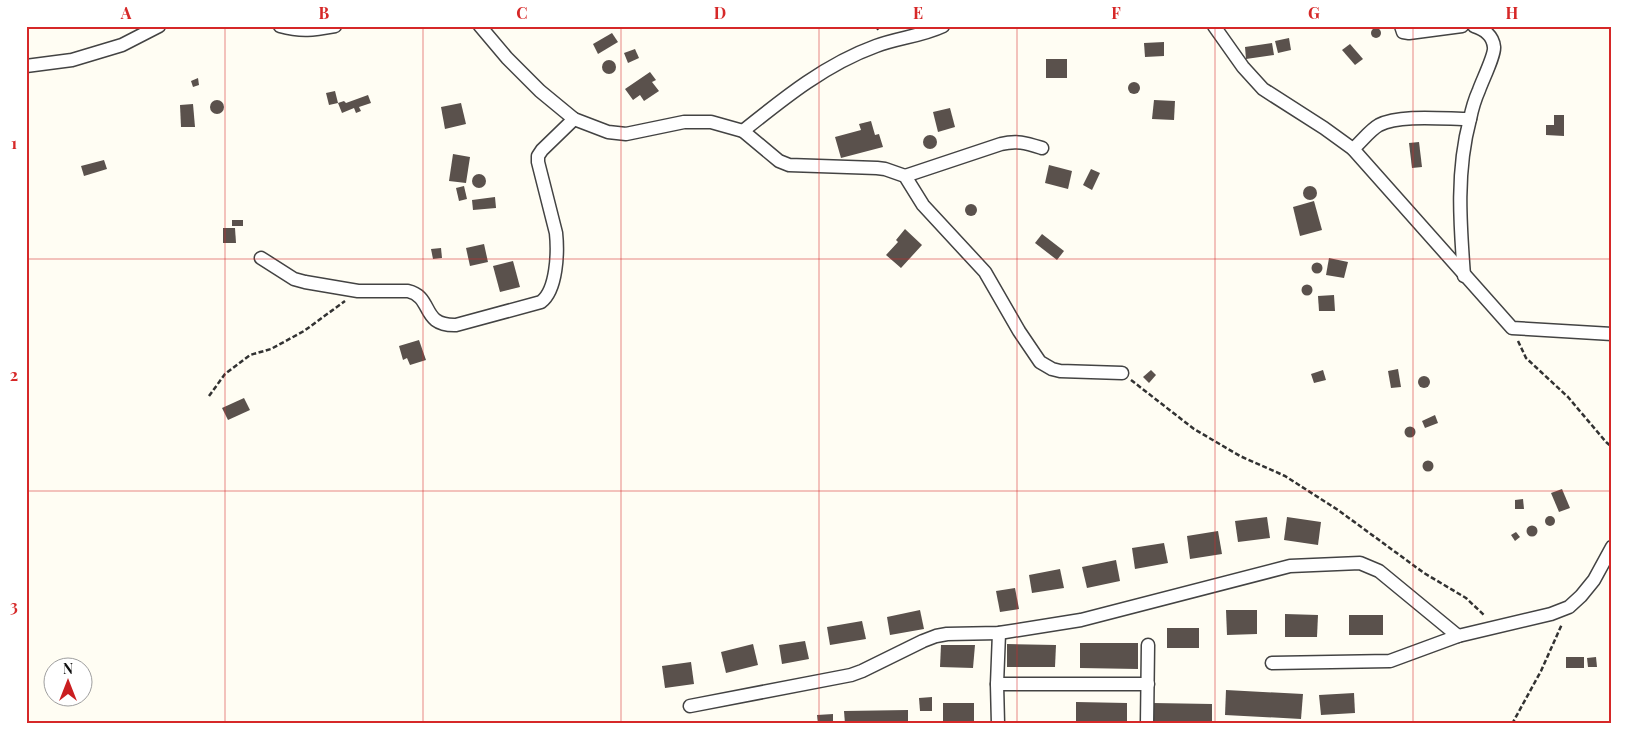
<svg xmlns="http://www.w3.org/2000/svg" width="1638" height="750" font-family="'Playfair Display',serif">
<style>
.building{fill:#5a514c}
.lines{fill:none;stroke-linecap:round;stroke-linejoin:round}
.minor-casing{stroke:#434343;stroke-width:15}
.path{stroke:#323232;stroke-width:2.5;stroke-dasharray:5 2.5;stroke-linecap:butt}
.minor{stroke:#fff;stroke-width:12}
.grid{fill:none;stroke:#d62828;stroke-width:1;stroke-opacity:0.55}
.neatline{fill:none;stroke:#d62828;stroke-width:2}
.grid-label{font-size:16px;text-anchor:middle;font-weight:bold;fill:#d62828}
</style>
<rect width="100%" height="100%" fill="#fffdf3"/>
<g class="building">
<circle cx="1376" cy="33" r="5"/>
<polygon points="612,33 618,42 598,54 593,44"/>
<polygon points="1289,38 1291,50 1278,53 1275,41"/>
<polygon points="1164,42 1164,56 1145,57 1144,43"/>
<polygon points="1272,43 1274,55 1246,59 1245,47"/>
<polygon points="1350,44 1363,59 1355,65 1342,50"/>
<polygon points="635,49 639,58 628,63 624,53"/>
<rect x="1046" y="59" width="21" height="19"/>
<circle cx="609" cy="67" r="7"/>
<polygon points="650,72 656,80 652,82 659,91 644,101 640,95 633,100 625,89"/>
<polygon points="198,78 199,85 193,87 191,81"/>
<circle cx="1134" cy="88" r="6"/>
<polygon points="335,91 338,103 329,105 326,93"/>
<polygon points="368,95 371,103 359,107 361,111 356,113 354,108 342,113 338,103 344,101 346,103"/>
<polygon points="1154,100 1175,101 1174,120 1152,119"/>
<circle cx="217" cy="107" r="7"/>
<polygon points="461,103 466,124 445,129 441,107"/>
<polygon points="193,104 195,127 181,127 180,105"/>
<polygon points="950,108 955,127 938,132 933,112"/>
<polygon points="1554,115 1564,115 1564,136 1546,135 1546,125 1554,125"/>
<polygon points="871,121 875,135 879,134 883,147 841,158 835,137 861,130 859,124"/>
<circle cx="930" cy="142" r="7"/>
<polygon points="1419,142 1422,167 1412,168 1409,143"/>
<polygon points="453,154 470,157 466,183 449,181"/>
<polygon points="104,160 107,169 84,176 81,166"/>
<polygon points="1049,165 1072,171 1068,189 1045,183"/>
<polygon points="1091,169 1100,173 1092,190 1083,185"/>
<circle cx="479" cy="181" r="7"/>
<circle cx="1310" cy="193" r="7"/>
<polygon points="464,186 467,199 459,201 456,188"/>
<polygon points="495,197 496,208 473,210 472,200"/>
<polygon points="1314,201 1322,230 1300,236 1293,207"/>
<circle cx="971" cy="210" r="6"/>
<rect x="232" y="220" width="11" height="6"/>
<polygon points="223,228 235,228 236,243 223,243"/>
<polygon points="905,229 922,245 901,268 886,255 898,242 896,240"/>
<polygon points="1042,234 1064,251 1057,260 1035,243"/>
<polygon points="484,244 488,262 470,266 466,248"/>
<polygon points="441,248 442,258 433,259 431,249"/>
<polygon points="1329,258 1348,262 1344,278 1326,275"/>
<polygon points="513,261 520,287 500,292 493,266"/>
<circle cx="1317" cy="268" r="5.5"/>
<circle cx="1307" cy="290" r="5.5"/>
<polygon points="1334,295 1335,311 1319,311 1318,296"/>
<polygon points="419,340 426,360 410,365 407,358 403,360 399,346"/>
<polygon points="1398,369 1401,387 1391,388 1388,371"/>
<polygon points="1151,370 1156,375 1149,383 1143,377"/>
<polygon points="1323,370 1326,380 1314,383 1311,374"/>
<circle cx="1424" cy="382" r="6"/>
<polygon points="244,398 250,410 228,420 222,408"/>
<polygon points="1435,415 1438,423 1425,428 1422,421"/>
<circle cx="1410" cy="432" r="5.5"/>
<circle cx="1428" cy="466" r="5.5"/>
<polygon points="1562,489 1570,508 1559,512 1551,493"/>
<polygon points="1523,499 1524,509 1515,509 1515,500"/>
<circle cx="1550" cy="521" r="5"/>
<polygon points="1267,517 1270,538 1238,542 1235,521"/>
<polygon points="1287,517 1321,522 1318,545 1284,540"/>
<circle cx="1532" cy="531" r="5.5"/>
<polygon points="1218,531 1222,554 1190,559 1187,536"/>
<polygon points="1516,532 1520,537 1515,541 1511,535"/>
<polygon points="1164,543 1168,563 1135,569 1132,548"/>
<polygon points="1116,560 1120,581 1087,588 1082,567"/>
<polygon points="1060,569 1064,588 1032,593 1029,575"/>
<polygon points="1015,588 1019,609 1000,612 996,591"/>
<polygon points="920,610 924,629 890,635 887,617"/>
<polygon points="1226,610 1257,610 1257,634 1227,635"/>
<polygon points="1285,614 1318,615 1317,637 1285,637"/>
<rect x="1349" y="615" width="34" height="20"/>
<polygon points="862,621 866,639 830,645 827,627"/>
<rect x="1167" y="628" width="32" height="20"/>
<polygon points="805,641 809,659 782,664 779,645"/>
<polygon points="1080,643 1138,643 1138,669 1080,668"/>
<polygon points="753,644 758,665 726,673 721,652"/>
<polygon points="1007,644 1056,645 1055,667 1007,667"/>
<polygon points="941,645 975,645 973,668 940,667"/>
<rect x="1566" y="657" width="18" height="11"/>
<polygon points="1596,657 1597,667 1588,667 1587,658"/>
<polygon points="691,662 694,684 665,688 662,666"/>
<polygon points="1226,690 1303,694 1301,719 1225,715"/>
<polygon points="1354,693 1355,713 1321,715 1319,695"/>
<polygon points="932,697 932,711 920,711 919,698"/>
<polygon points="1076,702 1127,703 1127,724 1076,724"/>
<polygon points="943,703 974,703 974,723 943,724"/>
<polygon points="1153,703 1212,704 1212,724 1153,724"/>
<polygon points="908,710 908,724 845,724 844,711"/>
<polygon points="833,714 833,724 818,724 817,715"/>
</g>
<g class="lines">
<g class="minor-casing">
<g id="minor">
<path d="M 280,26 C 302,32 313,30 335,26"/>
<polyline points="480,26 507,58 540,91 574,119 608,132 626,134 684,122 711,122 743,131 779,161 789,165 877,168 885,169 905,176 923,205 985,272 1019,331 1040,362 1052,369 1060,371 1122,373"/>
<polyline points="1214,26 1243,67 1263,89 1324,128 1353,149 1512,328 1612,334"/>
<polyline points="1401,26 1403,32 1409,33 1462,26"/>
<polyline points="26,66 72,60 122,45 159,26"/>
<path d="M 743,131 C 784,98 826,64 876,46 C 897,38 922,36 943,26"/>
<path d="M 1353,149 C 1361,142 1370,130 1379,125 C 1400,114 1445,119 1470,119"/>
<path d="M 905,176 L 1001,144 C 1017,140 1026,143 1042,148"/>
<path d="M 261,258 L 294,279 L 305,282 L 358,291 L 408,291 C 434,297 420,326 456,325 L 541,302 C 557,290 558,252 556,233 L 538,162 L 538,156 L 542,150 L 574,119"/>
<path d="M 1464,276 C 1460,223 1456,171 1470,119 C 1472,109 1475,99 1479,90 C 1482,81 1495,55 1494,47 C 1493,36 1484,29 1474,26"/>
<polyline points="1272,663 1390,661 1458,636"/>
<polyline points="997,684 1148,684"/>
<polyline points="690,706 851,675 862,671 923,641 936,636 947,634 999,633 1081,620 1290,566 1360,563 1379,571 1458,636 1551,614 1569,607 1581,596 1594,580 1612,547"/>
<polyline points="998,724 997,684 999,633"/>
<polyline points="1147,724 1148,645"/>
</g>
</g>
<g class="path">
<polyline points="875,26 880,31"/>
<polyline points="1518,341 1526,358 1568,397 1606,442 1612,447"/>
<polyline points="1131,380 1194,429 1240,456 1285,476 1338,510 1424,573 1466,598 1485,616"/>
<polyline points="209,396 225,374 250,355 271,349 304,331 345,301"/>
<polyline points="1512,724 1541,671 1562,624"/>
</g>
<use href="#minor" class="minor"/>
</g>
<path class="grid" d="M 225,26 L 225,724M 423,26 L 423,724M 621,26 L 621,724M 819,26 L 819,724M 1017,26 L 1017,724M 1215,26 L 1215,724M 1413,26 L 1413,724M 26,259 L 1612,259M 26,491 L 1612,491"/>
<rect width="1638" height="750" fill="none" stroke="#ffffff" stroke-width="55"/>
<g transform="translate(68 682)"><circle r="24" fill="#ffffff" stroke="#9f9f9f"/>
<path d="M0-4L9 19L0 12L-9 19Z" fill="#ca1e20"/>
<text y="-8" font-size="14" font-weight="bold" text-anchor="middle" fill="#101010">N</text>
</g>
<rect x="28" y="28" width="1582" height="694" class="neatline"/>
<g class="grid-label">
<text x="126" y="19">A</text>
<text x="324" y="19">B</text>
<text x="522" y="19">C</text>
<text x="720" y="19">D</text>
<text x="918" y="19">E</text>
<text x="1116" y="19">F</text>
<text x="1314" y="19">G</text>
<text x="1512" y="19">H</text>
<text x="14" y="149">1</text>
<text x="14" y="381">2</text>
<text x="14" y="612">3</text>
</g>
</svg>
